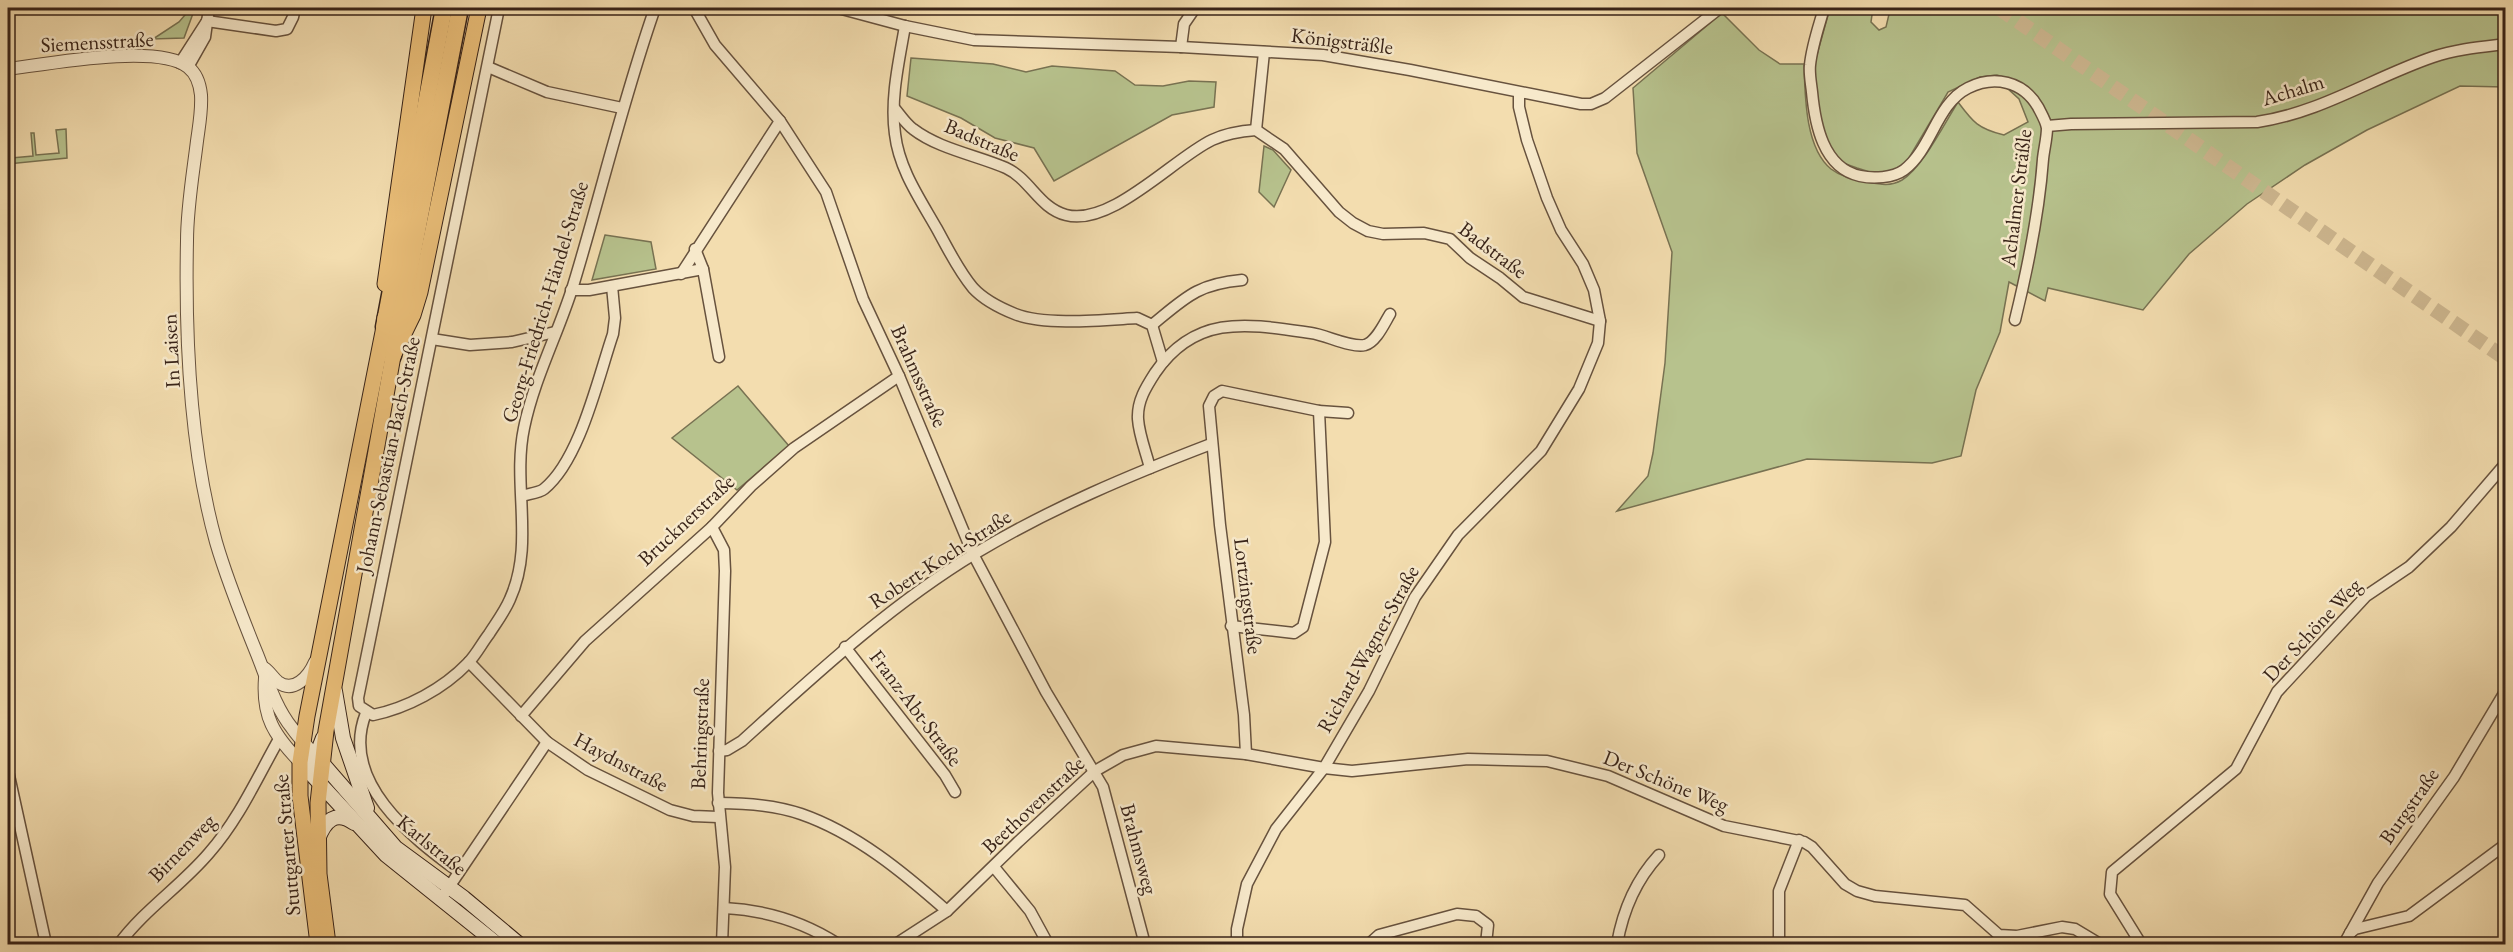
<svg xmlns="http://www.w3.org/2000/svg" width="2513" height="952" font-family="'EB Garamond',serif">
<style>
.green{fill:#b7c28d;stroke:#787252;stroke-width:1.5}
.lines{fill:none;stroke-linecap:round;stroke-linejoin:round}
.primary-tunnel{stroke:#ceb891;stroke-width:15;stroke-dasharray:15 8;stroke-linecap:butt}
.minor-casing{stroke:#67523e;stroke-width:13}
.tertiary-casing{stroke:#67523e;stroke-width:14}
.secondary-casing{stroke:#382318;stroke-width:16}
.primary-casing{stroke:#382318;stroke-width:17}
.trunk-casing{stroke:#382318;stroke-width:19}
.minor{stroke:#f7e9cb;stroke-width:10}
.tertiary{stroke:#f7e9cb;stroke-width:12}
.secondary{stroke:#f7e9cb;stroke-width:14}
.primary{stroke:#eabe78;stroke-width:15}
.trunk{stroke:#eabe78;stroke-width:16}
.labels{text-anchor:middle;stroke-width:5;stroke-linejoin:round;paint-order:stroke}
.street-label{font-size:21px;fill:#382318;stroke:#f7e9cb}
</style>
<rect width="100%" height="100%" fill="#f3ddaf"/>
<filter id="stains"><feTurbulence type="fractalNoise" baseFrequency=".00333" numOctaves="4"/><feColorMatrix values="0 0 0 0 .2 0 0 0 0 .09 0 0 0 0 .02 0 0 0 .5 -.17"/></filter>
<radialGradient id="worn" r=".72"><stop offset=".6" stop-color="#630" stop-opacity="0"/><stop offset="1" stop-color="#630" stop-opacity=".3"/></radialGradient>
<g class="green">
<polygon points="191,8 195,8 184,38 153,39 179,22"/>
<path d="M 1830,8 L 1873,8 L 1871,22 L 1879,30 L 1886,27 L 1890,10 L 1894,8 L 2505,8 L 2505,87 L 2460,86 L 2367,130 L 2305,165 L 2247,204 L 2189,254 L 2143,310 L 2048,288 L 2045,301 L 2009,282 L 2000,332 L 1976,390 L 1961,456 L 1932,463 L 1807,459 L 1617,511 L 1648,476 L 1653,453 L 1665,363 L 1672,252 L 1637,153 L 1633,88 L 1722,13 L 1759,50 L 1780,64 L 1804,64 C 1805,95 1805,148 1831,169 C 1840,176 1855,180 1866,182 C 1878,184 1890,187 1902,180 C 1923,167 1944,124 1958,102 C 1973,122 1978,129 2004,135 L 2028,122 L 2019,99 L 2006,87 L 2010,79 L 1997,75 L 1980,77 L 1948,92 L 1903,168 L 1888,174 L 1873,173 L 1857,168 L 1840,162 L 1830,150 L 1822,129 L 1813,69 Z"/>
<polygon points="911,58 993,64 1026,72 1052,66 1115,71 1135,85 1163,86 1189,81 1216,82 1214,107 1172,115 1054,181 1034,148 995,138 961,118 907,96"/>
<polygon points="66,129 67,158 8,164 8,136 11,158 33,156 31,133 34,133 36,155 59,153 56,130"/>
<polygon points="1264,146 1273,150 1291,170 1274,207 1259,192"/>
<polygon points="605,235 651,242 656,269 592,280"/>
<polygon points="738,386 789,446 737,490 672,438"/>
</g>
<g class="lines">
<polyline class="primary-tunnel" points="1999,8 2506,359"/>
<g class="minor-casing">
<g id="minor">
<path d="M 499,8 L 358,698 L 359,706 L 373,715 C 407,708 443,689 468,663 C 476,655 482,643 489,634 C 496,623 505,611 510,599 C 535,544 512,485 524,428 C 534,379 558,334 573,286 C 601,194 623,99 655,8"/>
<polyline points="694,8 715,45 780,121 826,192 863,299 899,376 973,554 1046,692 1103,787 1143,937"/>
<polyline points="838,8 905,26 974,40 1181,47 1323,55 1410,70 1581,104 1591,104 1605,98 1720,8"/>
<path d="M 1824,8 C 1819,26 1812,45 1810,65 C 1809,73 1811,83 1812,92 C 1815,124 1823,168 1860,176 C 1873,179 1893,178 1904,170 C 1932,149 1936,104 1968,88 C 1994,75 2023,81 2038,107 C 2041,113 2046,121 2047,128 C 2047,138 2044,149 2043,159 C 2039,214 2028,267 2015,320"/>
<polyline points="207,21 276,31 287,29 293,17 295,8"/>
<path d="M 905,26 C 899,61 890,99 895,134 C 899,169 920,199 937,229 C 948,249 958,270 973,288 C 984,300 1000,308 1015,314 C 1045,326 1103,320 1137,318 L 1152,325 L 1163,362"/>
<polyline points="1181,47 1184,24 1195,8"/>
<polyline points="180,63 207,21"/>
<polyline points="188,67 205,37 209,8"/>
<polyline points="488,67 547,92 622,108"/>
<path d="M 895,109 C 901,116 906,124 913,129 C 939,149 976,155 1006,168 C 1030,179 1039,208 1066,215 C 1111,227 1174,158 1212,140 C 1227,133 1241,131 1256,130 L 1284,149 L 1339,212 L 1353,223 L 1368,231 L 1383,234 L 1424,233 L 1450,239 L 1470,258 L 1500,278 L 1523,297 L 1600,321"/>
<path d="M 2047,126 L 2071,124 L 2257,122 C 2320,113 2374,77 2433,57 C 2457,49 2481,47 2506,44"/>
<polyline points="1256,130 1264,52"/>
<polyline points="695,249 703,269 719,357"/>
<polyline points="681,274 780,121"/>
<polyline points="571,290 589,290 703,269"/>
<path d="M 1152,325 C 1185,298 1197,284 1242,280"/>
<polyline points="432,339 470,345 512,342 555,332"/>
<path d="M 1150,468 C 1146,452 1139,435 1138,419 C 1137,401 1146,387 1155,373 C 1196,313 1249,324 1311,333 C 1326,335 1351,348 1365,345 C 1376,342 1384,324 1390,314"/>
<path d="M 522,496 C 528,494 539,493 544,489 C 580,460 598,378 613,334 L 615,318 L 612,286"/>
<polyline points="712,527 724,550 725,571 718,793 725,867 722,944"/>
<polyline points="1231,626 1294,633 1303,627 1325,542 1319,411"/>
<polyline points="845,647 945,775 955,792"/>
<polyline points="469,662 547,742 588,770 670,810 693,816 718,817"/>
<path d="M 366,713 C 339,781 411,837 459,872"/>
<polyline points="521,716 585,641 712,527 751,486 794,448 899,376"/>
<path d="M 719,751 L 727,750 L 742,741 C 816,674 890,605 976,553 C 1051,508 1130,475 1211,444"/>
<polyline points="1246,754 1244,715 1220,525 1209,406 1214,396 1222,391 1319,411 1348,413"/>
<polyline points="8,771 46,944"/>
<path d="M 718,803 C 745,803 775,805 801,814 C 856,833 904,873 947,911"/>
<polyline points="994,867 1030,911 1048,944"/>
<polyline points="445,893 547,742"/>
<path d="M 724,908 C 765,910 804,922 838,944"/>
<polyline points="2350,933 2355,929 2409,916 2506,844"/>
<path d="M 119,944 C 145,909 181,886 209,853 C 239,819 257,778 279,739"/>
<polyline points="896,944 947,911 1018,842 1095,771 1123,755 1156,746 1246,754 1324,768 1352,771 1468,759 1547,761 1608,776 1724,826 1804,842 1812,847 1845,884 1857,891 1875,896 1965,905 1999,935 2017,936 2062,927 2075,929 2100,944"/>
<polyline points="1237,944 1237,929 1247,884 1276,829 1324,768 1369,691 1415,597 1458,535 1541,451 1579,389 1598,343 1600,321 1594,290 1583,264 1561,230 1547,198 1527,140 1519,107 1519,93"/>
<polyline points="1369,944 1379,935 1457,914 1476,916 1488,925 1486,944"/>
<path d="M 1617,944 C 1623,910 1635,881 1659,855"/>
<polyline points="1779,944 1779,891 1799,840"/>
<polyline points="2141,944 2110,894 2112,872 2236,769 2277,692 2366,596 2409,567 2451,527 2506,463"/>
<polyline points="2344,944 2378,883 2454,777 2506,690"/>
</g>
</g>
<g class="tertiary-casing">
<g id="tertiary">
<path d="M 8,69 C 47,64 158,43 188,67 C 197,74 200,85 201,95 C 202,111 199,126 197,141 C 193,174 187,208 187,241 C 185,337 190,449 216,542 C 227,580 242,617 257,654 C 267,679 275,707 292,728 C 301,741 312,751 322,763"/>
<path d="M 264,668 C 270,672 273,678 278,682 C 294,694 309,676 315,662"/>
<path d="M 265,678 C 262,717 274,735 300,762"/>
</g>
</g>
<g class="secondary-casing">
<g id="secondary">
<polyline points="335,691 343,738 367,808"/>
<polyline points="323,738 316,756 300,762 386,855 497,944"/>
<polyline points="315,768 323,764 396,848 464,898 519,944"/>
<path d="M 318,839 C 325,821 335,810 354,823"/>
</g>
</g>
<g class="primary-casing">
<g id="primary">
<polyline points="385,284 424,8"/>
<polyline points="318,944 300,796 300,762 307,716 384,327 385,317"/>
<polyline points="328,944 319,874 318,803 326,731 393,356 413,315 420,292 479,8"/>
</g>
</g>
<g class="trunk-casing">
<g id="trunk">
<polyline points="384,327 444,8"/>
<polyline points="393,356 460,8"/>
</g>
</g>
<use href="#minor" class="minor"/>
<use href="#tertiary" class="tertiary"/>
<use href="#secondary" class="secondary"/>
<use href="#primary" class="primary"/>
<use href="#trunk" class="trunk"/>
</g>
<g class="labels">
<g class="street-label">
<text transform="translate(1342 41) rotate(7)" y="7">Königsträßle</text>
<text transform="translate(97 42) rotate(-3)" y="7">Siemensstraße</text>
<text transform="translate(2293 90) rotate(-17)" y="7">Achalm</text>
<text transform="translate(982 140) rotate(23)" y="7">Badstraße</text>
<text transform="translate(2016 198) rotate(-83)" y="7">Achalmer Sträßle</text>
<text transform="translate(1493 250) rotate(37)" y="7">Badstraße</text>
<text transform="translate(545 302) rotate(-73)" y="7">Georg-Friedrich-Händel-Straße</text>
<text transform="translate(171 351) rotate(-93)" y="7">In Laisen</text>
<text transform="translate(919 376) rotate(66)" y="7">Brahmsstraße</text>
<text transform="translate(388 455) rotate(-78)" y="7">Johann-Sebastian-Bach-Straße</text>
<text transform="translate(686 520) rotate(-43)" y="7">Brucknerstraße</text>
<text transform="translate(940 559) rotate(-33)" y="7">Robert-Koch-Straße</text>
<text transform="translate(1248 596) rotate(83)" y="7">Lortzingstraße</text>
<text transform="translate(2312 630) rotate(-47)" y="7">Der Schöne Weg</text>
<text transform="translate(1368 649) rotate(-61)" y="7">Richard-Wagner-Straße</text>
<text transform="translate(916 708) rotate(53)" y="7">Franz-Abt-Straße</text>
<text transform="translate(700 734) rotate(-88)" y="7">Behringstraße</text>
<text transform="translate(621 762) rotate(28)" y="7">Haydnstraße</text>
<text transform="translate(1666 781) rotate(22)" y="7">Der Schöne Weg</text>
<text transform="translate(1033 805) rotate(-43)" y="7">Beethovenstraße</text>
<text transform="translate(2409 806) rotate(-55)" y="7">Burgstraße</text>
<text transform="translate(287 845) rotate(-95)" y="7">Stuttgarter Straße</text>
<text transform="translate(432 845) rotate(39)" y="7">Karlstraße</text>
<text transform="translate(182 848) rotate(-46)" y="7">Birnenweg</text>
<text transform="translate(1139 849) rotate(75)" y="7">Brahmsweg</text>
</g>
</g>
<rect width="2513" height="952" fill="none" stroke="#f3ddaf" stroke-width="30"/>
<rect x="9" y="9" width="2495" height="934" fill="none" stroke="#382318" stroke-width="3"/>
<rect x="15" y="15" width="2483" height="922" fill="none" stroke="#382318" stroke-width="1.5"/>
<rect width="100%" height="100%" filter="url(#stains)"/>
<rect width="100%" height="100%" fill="url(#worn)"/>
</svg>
